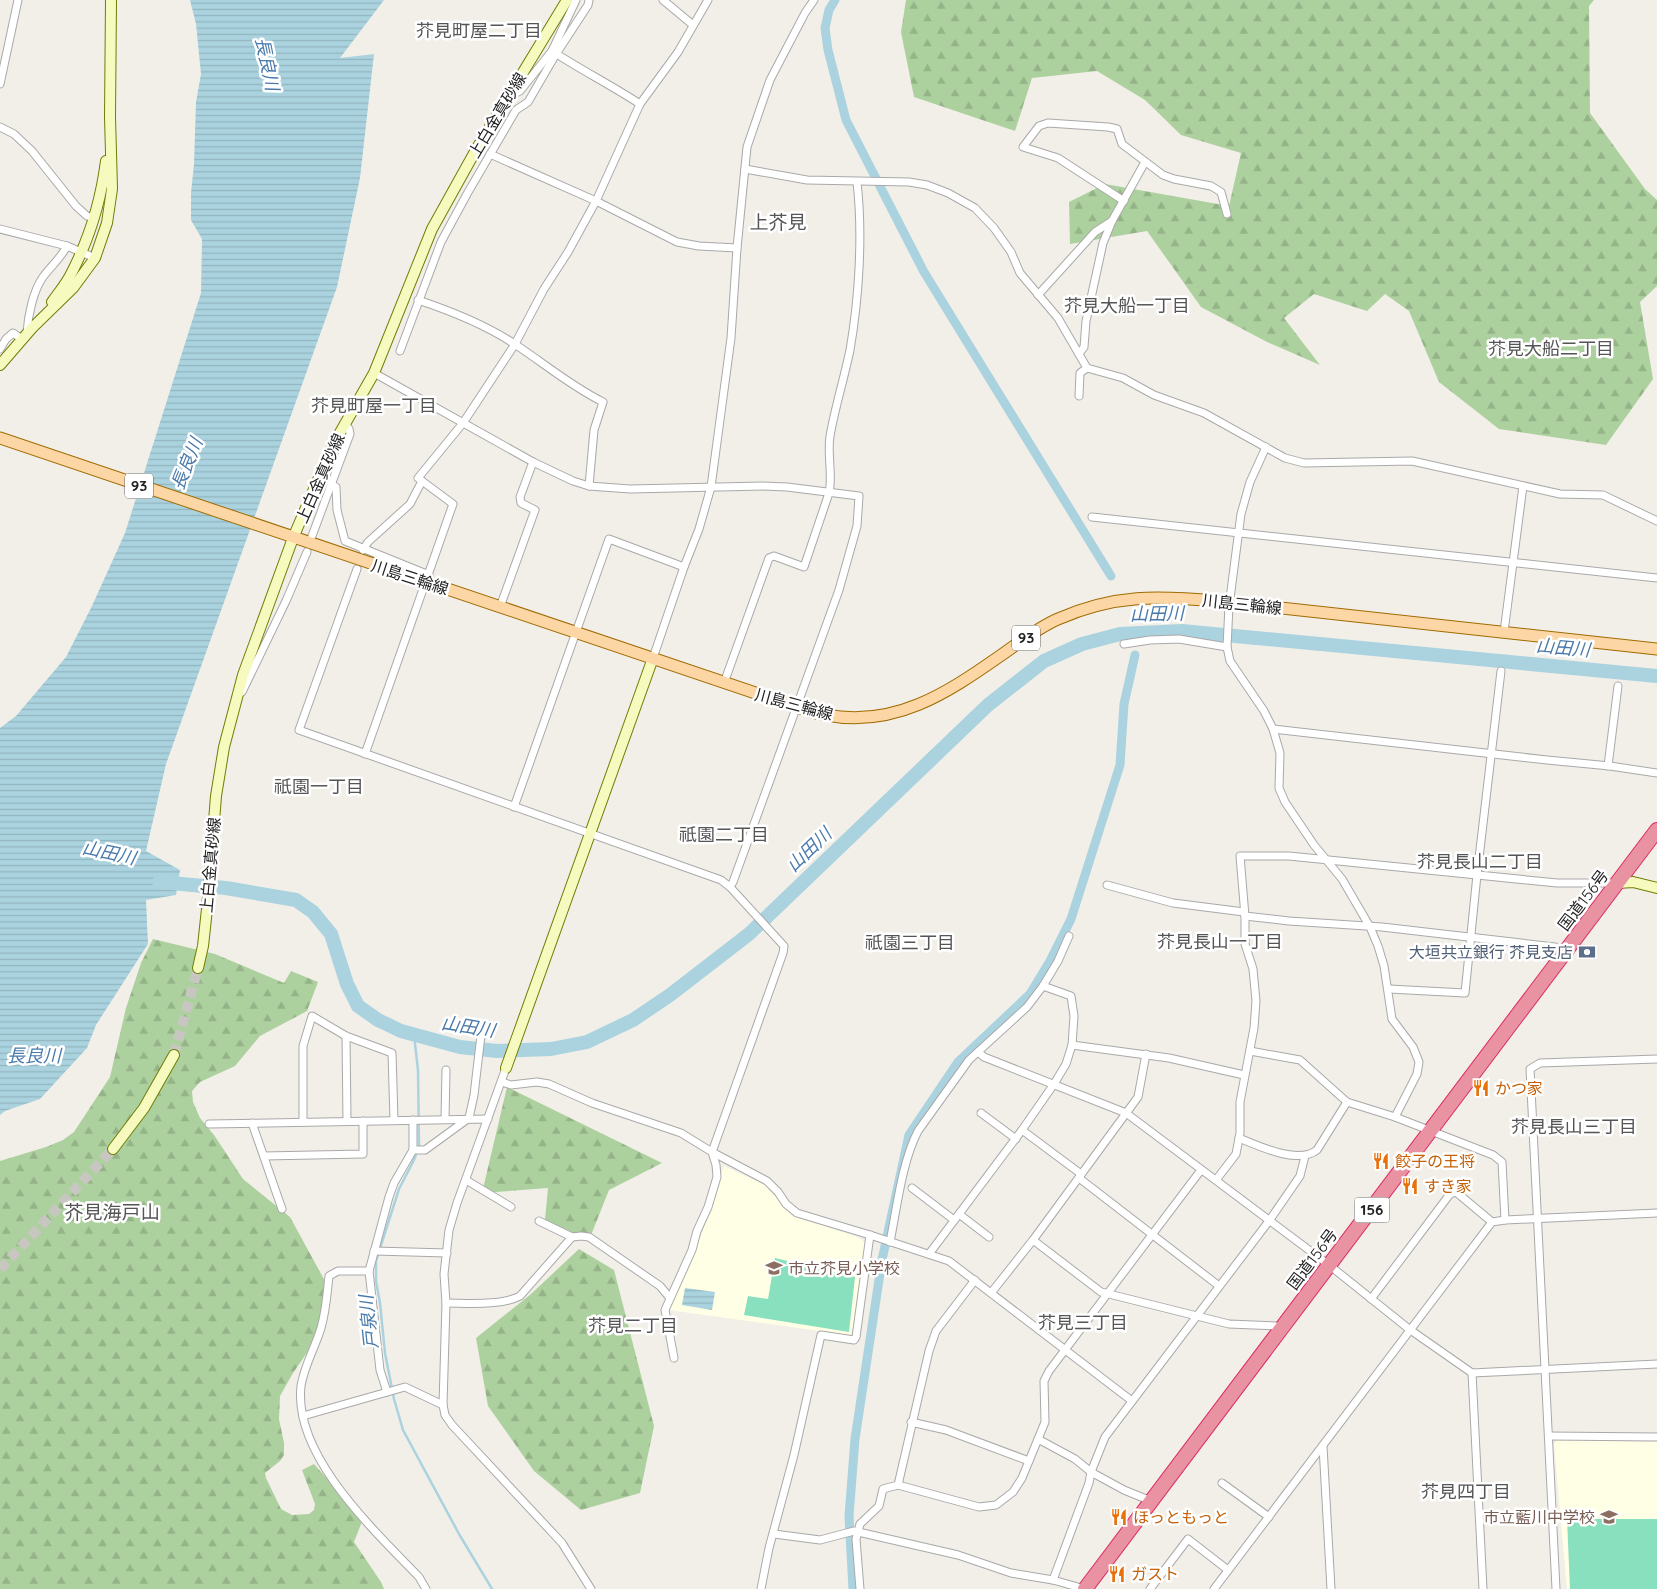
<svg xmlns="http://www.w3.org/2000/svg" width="1657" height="1589" font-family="Quicksand,'Noto Sans JP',sans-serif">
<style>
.education{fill:#ffffe5}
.forest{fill:url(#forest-firs)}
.pitch{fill:#88e0be}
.water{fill:url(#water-rules)}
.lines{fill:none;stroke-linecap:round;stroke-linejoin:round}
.stream{stroke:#aad3df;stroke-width:2.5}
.canal{stroke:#aad3df;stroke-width:9}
.river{stroke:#aad3df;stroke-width:14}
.secondary-tunnel{stroke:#c8c6c1;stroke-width:10;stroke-dasharray:10 5;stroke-linecap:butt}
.street-casing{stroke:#a9a9a9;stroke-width:9}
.secondary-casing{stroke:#707d05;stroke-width:12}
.primary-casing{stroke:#a06b00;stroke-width:13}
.highway-casing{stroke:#dc2a67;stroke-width:16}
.street{stroke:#fff;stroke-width:7}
.secondary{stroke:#f7fabf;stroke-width:10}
.primary{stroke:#fcd6a4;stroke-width:11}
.highway{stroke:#e892a2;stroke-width:14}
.labels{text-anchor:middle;stroke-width:5;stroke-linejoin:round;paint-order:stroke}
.shield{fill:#fff;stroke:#646464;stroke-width:1}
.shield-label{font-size:15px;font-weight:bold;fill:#222}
.street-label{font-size:16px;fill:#222;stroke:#fff}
.service-label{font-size:16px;fill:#4e5e75;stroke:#fff;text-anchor:end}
.food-label{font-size:16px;fill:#c56008;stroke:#fff;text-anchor:start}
.education-label{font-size:16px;fill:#785e54;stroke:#fff;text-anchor:start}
.neighbourhood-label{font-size:18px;fill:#555;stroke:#fff}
.water-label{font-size:18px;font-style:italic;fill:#4a7aab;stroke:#fff}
.quarter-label{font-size:19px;fill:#555;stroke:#fff}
</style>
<defs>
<pattern id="forest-firs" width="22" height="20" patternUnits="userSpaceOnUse" patternTransform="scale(1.25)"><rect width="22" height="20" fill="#add19e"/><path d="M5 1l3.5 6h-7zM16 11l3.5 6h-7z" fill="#95b388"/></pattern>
<pattern id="water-rules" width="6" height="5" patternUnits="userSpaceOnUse" patternTransform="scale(1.25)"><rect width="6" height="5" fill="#aad3df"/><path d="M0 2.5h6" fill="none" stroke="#92b5bf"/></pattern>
</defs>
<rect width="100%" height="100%" fill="#f2efe9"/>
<g class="education">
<polygon points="724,1166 765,1185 792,1216 858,1237 865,1243 852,1333 849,1335 669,1310 675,1292 701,1236"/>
<polygon points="1557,1440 1657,1442 1657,1589 1567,1589 1554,1444"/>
</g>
<g class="forest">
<polygon points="906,0 1594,0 1589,6 1590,113 1645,189 1657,200 1657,286 1640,302 1653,379 1606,445 1499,429 1439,382 1409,311 1385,294 1367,311 1314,294 1284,318 1320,365 1267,342 1201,307 1147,231 1070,244 1069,202 1105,184 1229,206 1241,153 1181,135 1145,100 1097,71 1032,78 1015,131 914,97 901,32"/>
<polygon points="153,939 215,954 284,983 291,971 318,982 307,1011 260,1036 235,1066 200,1082 192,1091 193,1102 200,1118 214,1135 243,1179 290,1217 326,1283 326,1312 311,1347 293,1373 280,1396 279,1419 284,1443 284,1455 280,1461 265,1473 266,1478 281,1509 292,1515 309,1514 314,1510 315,1504 302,1470 314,1464 363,1519 354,1542 381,1582 384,1589 0,1589 0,1161 46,1147 63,1140 74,1132 110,1077 126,1008 141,963"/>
<polygon points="507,1087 662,1163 609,1190 589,1240 545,1220 548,1188 482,1193"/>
<polygon points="579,1249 614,1270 654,1426 640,1493 581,1510 534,1471 488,1406 476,1338 531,1294"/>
</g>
<g class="pitch">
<polygon points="775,1258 855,1277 849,1332 744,1315 748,1296 768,1299"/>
<polygon points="1567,1519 1657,1519 1657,1589 1570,1589"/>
</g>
<g class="water">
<polygon points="190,0 384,0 340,58 374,54 360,178 337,287 166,764 146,851 180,870 176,895 146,900 148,944 96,1025 87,1048 40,1099 5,1111 0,1115 0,728 16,716 66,657 92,606 125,533 201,293 202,239 191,220 191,193 194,164 196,102 201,74 196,24"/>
<polygon points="685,1288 715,1292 712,1310 682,1305"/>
</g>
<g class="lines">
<polyline class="stream" points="414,1035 418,1070 419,1146 414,1160 399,1189 376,1261 376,1281 380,1303 385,1353 394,1399 403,1430 459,1534 492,1589"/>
<g class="canal">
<polyline points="835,0 829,10 825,28 828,50 846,120 924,272 1111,576"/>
<polyline points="853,1589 849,1516 855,1439 882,1260 909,1135 958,1062 1030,994 1050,961 1071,919 1120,765 1124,704 1135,655"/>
</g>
<polyline class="river" points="159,882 226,888 296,900 313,912 331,934 347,984 358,1006 378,1020 401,1031 460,1047 497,1051 551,1049 587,1042 633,1020 670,995 749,934 988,705 1044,661 1082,644 1120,634 1182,631 1657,676"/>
<g class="secondary-tunnel">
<polyline points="174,1055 198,968"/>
<polyline points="0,1269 113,1149"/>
</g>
<g class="street-casing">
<g id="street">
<polyline points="663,0 693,25"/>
<polyline points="552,51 576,0"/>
<polyline points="0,84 18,0"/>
<path d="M 509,96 L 520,91 L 552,51 C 581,70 611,85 640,104"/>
<polyline points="0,127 14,134 32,151 76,206 87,216 94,218"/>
<polyline points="490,154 596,201 677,242 699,246 737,248"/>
<polyline points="745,169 807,180 909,182 927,185 948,193 975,208 994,228 1011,252 1020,273 1058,318 1087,368 1123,378 1154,395 1204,413 1285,458 1304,463 1412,461 1560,494 1603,495 1657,521"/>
<polyline points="1124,201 1058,158 1023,147 1039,126 1048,123 1108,127 1117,129 1122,144 1163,175 1174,179 1211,186 1221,192 1227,214"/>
<polyline points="0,229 67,246 95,258"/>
<polyline points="1038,295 1095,232 1112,221"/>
<path d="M 418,300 C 451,311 484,324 513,343 C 544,363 569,385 603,402 L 594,430 L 589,486"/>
<path d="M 27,333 C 28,316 33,291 43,277 C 51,266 61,258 67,246"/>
<polyline points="0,349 6,339 13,333 22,339"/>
<polyline points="400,351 441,242 467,194 516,110 528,102 556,54 588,5 589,0"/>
<polyline points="1079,354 1084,347 1086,321 1103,243 1112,221 1145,162"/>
<polyline points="374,373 533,462 573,481 589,486 630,489 763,486 787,487 859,496 857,526 839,590 733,882 730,887"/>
<polyline points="1079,396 1080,373 1087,368"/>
<polyline points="331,484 336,487 337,510 345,541 429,575"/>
<polyline points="1092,517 1657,578"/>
<polyline points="312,536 350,434 349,429 345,423"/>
<polyline points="363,550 368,542 410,504 422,481"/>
<polyline points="357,569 299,730 721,880 730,887 784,946 783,953 712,1152 716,1165 717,1177 708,1207 697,1231 692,1250 665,1310 674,1358"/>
<polyline points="500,607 535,510 521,503 520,497 533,462"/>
<polyline points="1504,632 1523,486"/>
<polyline points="1124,644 1150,640 1179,639 1227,647 1229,606 1241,514 1250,482 1266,447"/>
<polyline points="1227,647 1230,661 1264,711 1273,729 1280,753 1279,788 1285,802 1314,845 1342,879 1370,927 1378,946 1384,966 1392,1019 1413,1047 1419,1062 1417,1074 1395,1117"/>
<polyline points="653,658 684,567 699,529 711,487 731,338 737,248 747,147 770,80 805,13 814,0"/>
<path d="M 724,683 L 769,558 L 774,556 L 804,567 L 829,493 C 833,475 827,455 830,436 C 835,407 844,379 850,350 C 859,298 863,235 857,182"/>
<polyline points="242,692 286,601 307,552"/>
<polyline points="1273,729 1547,760 1610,766 1657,773"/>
<polyline points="365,754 453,504 418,478 463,423 515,344 544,289 568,252 596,201 640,104 678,52 708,0"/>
<polyline points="1608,766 1618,686"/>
<polyline points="514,807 609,539 684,567"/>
<polyline points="1107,885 1173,903 1244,912"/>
<polyline points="1245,916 1289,921 1382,927 1555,947"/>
<polyline points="1389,989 1465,993 1477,875 1501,671"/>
<polyline points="346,1036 347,1121"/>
<polyline points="1072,1045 1169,1058 1244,1075"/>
<polyline points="1250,1051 1300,1060 1347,1102 1395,1117 1493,1155 1502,1162 1505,1220"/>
<polyline points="978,1052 984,1057 1126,1113 1329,1265 1409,1329 1472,1373 1657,1364"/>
<polyline points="506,1068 457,1203 449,1230 444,1274 446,1303 443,1405 445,1415 452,1425 562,1543 591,1589"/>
<polyline points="502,1082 511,1085 537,1082 549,1084 592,1103 681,1133 712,1152 767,1181 778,1192 786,1204 797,1213 870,1235 949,1261 1132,1401"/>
<polyline points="981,1113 1016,1139"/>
<polyline points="445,1119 446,1070"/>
<polyline points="303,1122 303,1046 312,1016 346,1036 392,1053 394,1120"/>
<polyline points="252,1123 282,1209"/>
<polyline points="209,1124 488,1119"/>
<polyline points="1022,1130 1081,1174"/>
<path d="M 1239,1138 C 1259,1146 1298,1165 1317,1150 L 1347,1102"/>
<polyline points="413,1150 425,1150 469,1118 474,1095 482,1027"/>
<polyline points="264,1156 363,1154 363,1121"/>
<polyline points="1079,1178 1219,1286"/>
<polyline points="466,1180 511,1207"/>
<polyline points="1216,1180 1236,1154 1240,1133 1240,1102 1254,1028 1256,1001 1253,969 1245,944 1245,916 1240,856 1289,856 1557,883 1617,883"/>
<polyline points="912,1188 954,1220"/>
<polyline points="959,1214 989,1237"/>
<polyline points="539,1221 572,1237 581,1236 589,1237 660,1286 670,1298"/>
<polyline points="1033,1240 1101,1292 1229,1324 1276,1326 1282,1328"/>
<path d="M 890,1242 C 897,1207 902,1162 918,1131 L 969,1060 L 1027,1007 L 1043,986 L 1058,961 L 1069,936"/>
<polyline points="374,1251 447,1253"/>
<polyline points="929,1254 1022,1130 1054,1084 1066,1064 1072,1045 1074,1016 1071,996 1043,986"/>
<path d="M 369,1271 L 338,1271 L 329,1276 C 327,1294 326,1311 321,1328 C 315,1348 304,1366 301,1386 C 293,1456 375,1531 419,1577 L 426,1589"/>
<polyline points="991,1293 1033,1240 1138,1097 1146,1054"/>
<polyline points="1371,1299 1450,1194 1456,1192 1492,1222"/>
<path d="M 446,1303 C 467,1303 501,1306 520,1296 L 572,1237"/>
<polyline points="1472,1373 1483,1589"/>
<polyline points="387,1392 380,1370 369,1271 389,1197 394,1183 413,1150 413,1120"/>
<polyline points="303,1416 405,1387 443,1405"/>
<polyline points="911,1422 946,1430 1029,1461"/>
<polyline points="1549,1436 1657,1437"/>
<polyline points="1038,1439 1075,1459 1091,1472 1124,1490 1151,1501"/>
<polyline points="1323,1446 1331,1589"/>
<polyline points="1222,1483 1269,1517"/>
<polyline points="898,1485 929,1351 936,1331 975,1280"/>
<polyline points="774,1534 820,1540 854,1531 958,1555 1011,1573 1053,1580 1085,1589"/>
<polyline points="1053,1580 1089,1483 1091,1472 1105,1437 1269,1221 1300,1176 1305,1156"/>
<polyline points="761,1589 769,1548 794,1455 821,1335 854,1340 856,1337 870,1235"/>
<polyline points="860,1589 856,1539 860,1524 879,1506 883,1489 898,1485 979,1507 996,1505 1013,1492 1022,1478 1045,1422 1044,1381 1049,1371 1201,1170"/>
<polyline points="1150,1589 1188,1539 1228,1570"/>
<polyline points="1214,1589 1492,1222 1505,1220 1657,1213"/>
<polyline points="1556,1589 1530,1069 1540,1063 1657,1059"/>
</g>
</g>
<g class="secondary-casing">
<g id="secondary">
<path d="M 52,302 C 59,292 67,283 72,272 C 90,237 101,200 106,161"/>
<polyline points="0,365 32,328 73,288 95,258 107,223 112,189 110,117 111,0"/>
<polyline points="1618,883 1633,882 1657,888"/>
<polyline points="198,968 203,946 207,909 216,796 224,747 243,675 293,538 333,445 374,373 432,229 477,148 567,0"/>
<polyline points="506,1068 653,658"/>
<polyline points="113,1149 144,1108 174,1055"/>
</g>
</g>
<g class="primary-casing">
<path id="primary" d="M 0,438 L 797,707 C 806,710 816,714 826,715 C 895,728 947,693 1000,656 C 1019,643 1037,628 1058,619 C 1115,594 1157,596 1218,601 L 1657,649"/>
</g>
<g class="highway-casing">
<polyline id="highway" points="1085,1589 1657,830"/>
</g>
<use href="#street" class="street"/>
<use href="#secondary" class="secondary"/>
<use href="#primary" class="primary"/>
<use href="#highway" class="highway"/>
</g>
<defs>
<g id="bank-bare" transform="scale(1.35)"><path d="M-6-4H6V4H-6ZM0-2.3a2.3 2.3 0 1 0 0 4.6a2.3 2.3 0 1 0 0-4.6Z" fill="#5c6f8a" stroke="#fff" stroke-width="2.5" paint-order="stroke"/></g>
<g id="restaurant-bare" transform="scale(1.35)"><path d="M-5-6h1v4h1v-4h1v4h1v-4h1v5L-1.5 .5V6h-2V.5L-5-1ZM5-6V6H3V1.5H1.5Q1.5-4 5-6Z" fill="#e8710a" stroke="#fff" stroke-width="2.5" paint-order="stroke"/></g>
<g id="school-bare" transform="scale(1.35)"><path d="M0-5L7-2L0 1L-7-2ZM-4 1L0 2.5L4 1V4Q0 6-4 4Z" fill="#8d6e63" stroke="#fff" stroke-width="2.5" paint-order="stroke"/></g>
</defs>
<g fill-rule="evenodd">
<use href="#bank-bare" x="1587" y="952"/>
<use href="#restaurant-bare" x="1481" y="1088"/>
<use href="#restaurant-bare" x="1381" y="1161"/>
<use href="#restaurant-bare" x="1410" y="1186"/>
<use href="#school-bare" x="774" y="1268"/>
<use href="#restaurant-bare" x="1119" y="1517"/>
<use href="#school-bare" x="1609" y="1517"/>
<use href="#restaurant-bare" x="1117" y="1574"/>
</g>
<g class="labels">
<g class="shield">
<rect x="125" y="473.5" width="28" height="25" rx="4"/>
<rect x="1012" y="625.5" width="28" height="25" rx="4"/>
<rect x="1354.5" y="1197.5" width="35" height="25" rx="4"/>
</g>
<g class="shield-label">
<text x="139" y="491">93</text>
<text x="1026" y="643">93</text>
<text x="1372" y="1215">156</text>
</g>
<g class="street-label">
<text transform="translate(497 115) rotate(-59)" y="6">上白金真砂線</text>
<text transform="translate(320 478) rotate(-66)" y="6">上白金真砂線</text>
<text transform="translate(410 577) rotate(18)" y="6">川島三輪線</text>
<text transform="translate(1242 604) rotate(6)" y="6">川島三輪線</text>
<text transform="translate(794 704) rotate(15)" y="6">川島三輪線</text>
<text transform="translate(210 865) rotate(-85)" y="6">上白金真砂線</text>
<text transform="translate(1583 900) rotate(-53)" y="6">国道156号</text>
<text transform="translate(1312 1259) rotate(-53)" y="6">国道156号</text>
</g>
<g class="service-label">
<text x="1573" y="958">大垣共立銀行 芥見支店</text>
</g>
<g class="food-label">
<text x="1495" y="1094">かつ家</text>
<text x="1395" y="1167">餃子の王将</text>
<text x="1424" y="1192">すき家</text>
<text x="1133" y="1523">ほっともっと</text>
<text x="1131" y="1580">ガスト</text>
</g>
<g class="education-label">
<text x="788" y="1274">市立芥見小学校</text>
<text x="1595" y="1523" text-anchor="end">市立藍川中学校</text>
</g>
<g class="neighbourhood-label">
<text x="479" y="37">芥見町屋二丁目</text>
<text x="1127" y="312">芥見大船一丁目</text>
<text x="1551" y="355">芥見大船二丁目</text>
<text x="374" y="412">芥見町屋一丁目</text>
<text x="319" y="793">祇園一丁目</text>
<text x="724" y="841">祇園二丁目</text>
<text x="1480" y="868">芥見長山二丁目</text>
<text x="1220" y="948">芥見長山一丁目</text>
<text x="910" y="949">祇園三丁目</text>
<text x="1574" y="1133">芥見長山三丁目</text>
<text x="1083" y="1329">芥見三丁目</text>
<text x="633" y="1332">芥見二丁目</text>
<text x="1466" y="1498">芥見四丁目</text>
</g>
<g class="water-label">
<text transform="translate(267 64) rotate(78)" y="6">長良川</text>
<text transform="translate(187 464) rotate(-68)" y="6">長良川</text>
<text transform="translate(1157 614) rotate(-1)" y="6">山田川</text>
<text transform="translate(1563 648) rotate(5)" y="6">山田川</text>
<text transform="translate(809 850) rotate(-44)" y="6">山田川</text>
<text transform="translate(109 853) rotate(12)" y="6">山田川</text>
<text transform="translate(468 1027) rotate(9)" y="6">山田川</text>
<text x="34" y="1062">長良川</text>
<text transform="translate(369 1322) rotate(-96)" y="6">戸泉川</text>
</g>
<g class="quarter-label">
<text x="778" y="229">上芥見</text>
<text x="112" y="1219">芥見海戸山</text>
</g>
</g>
</svg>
